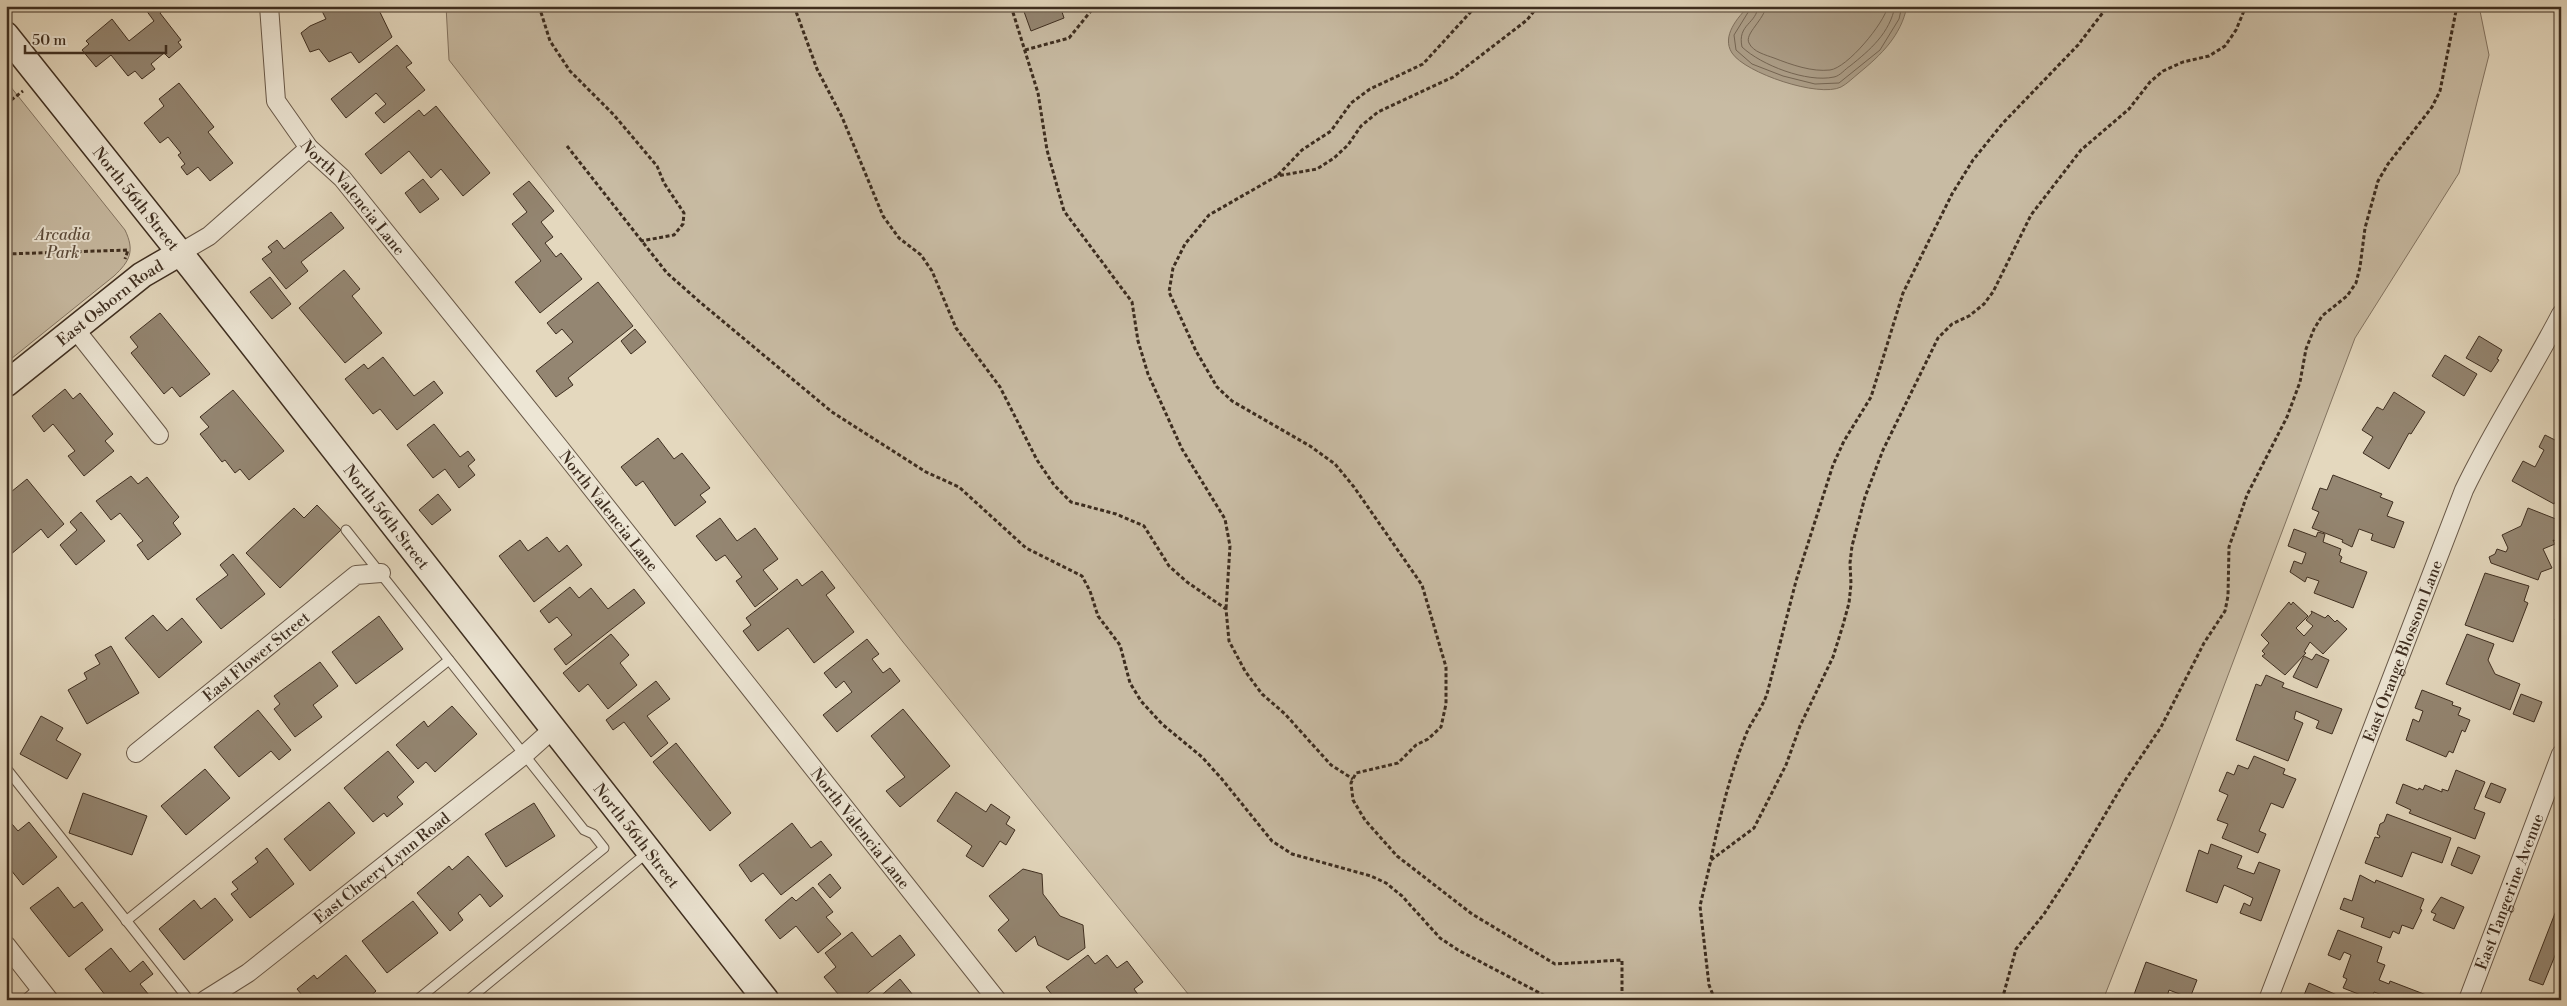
<svg xmlns="http://www.w3.org/2000/svg" width="2567" height="1006" font-family="'Libre Bodoni',serif">
<style>
.green{fill:#c8bba3;stroke:#837462}
.water{fill:#ac9e88;stroke:#80715e}
.lines{fill:none;stroke-linecap:round;stroke-linejoin:round}
.shore{stroke:#756654;stroke-width:1}
.building{fill:#948672;stroke:#3e2e20}
.lane-casing{stroke:#685848;stroke-width:11}
.street-casing{stroke:#685848;stroke-width:20}
.secondary-casing{stroke:#3e2e20;stroke-width:28}
.path{stroke:#3e2e20;stroke-width:3;stroke-dasharray:4 2.5;stroke-linecap:butt}
.lane{stroke:#ede6d5;stroke-width:9}
.street{stroke:#ede6d5;stroke-width:18}
.secondary{stroke:#ede6d5;stroke-width:25}
.labels{text-anchor:middle;stroke-width:4;stroke-linejoin:round;paint-order:stroke}
.street-label{font-size:16px;fill:#3e2e20;stroke:#ede6d5}
.park-label{font-size:16px;font-style:italic;fill:#5a4a3a;stroke:#ede6d5}
</style>
<rect width="100%" height="100%" fill="#e4d8be"/>
<filter id="stains"><feTurbulence type="fractalNoise" baseFrequency=".004" numOctaves="4"/><feColorMatrix values="0 0 0 0 .2 0 0 0 0 .09 0 0 0 0 .02 0 0 0 .5 -.17"/></filter>
<radialGradient id="worn" r=".72"><stop offset=".6" stop-color="#630" stop-opacity="0"/><stop offset="1" stop-color="#630" stop-opacity=".3"/></radialGradient>
<g class="green">
<polygon points="446,6 2479,6 2489,55 2459,173 2355,338 2172,824 2103,1000 1193,1000 903,642 449,60"/>
<path d="M 6,81 L 125,230 C 135,251 130,261 114,276 L 6,363 Z"/>
</g>
<path class="water" d="M 1749,6 L 1907,6 C 1901,36 1881,55 1859,73 C 1854,77 1847,84 1841,87 C 1819,98 1745,73 1732,53 C 1721,36 1738,17 1749,6 Z"/>
<g class="lines">
<g class="shore">
<polyline points="1752,6 1734,35 1736,50 1752,64 1783,76 1815,84 1839,83 1880,50 1899,19 1902,6"/>
<path d="M 1758,6 C 1757,24 1737,24 1742,47 C 1761,65 1807,83 1834,77 C 1840,76 1845,69 1850,66 C 1870,50 1890,33 1895,6"/>
<path d="M 1766,6 C 1765,19 1744,34 1749,43 C 1753,52 1766,55 1774,58 C 1792,65 1812,72 1830,70 C 1847,68 1884,24 1888,6"/>
</g>
</g>
<g class="building">
<polygon points="143,6 168,6 160,13 181,40 178,42 182,47 169,58 164,53 151,64 155,69 142,79 135,71 128,76 111,55 96,67 82,50 89,44 86,41 112,19 129,41 154,21"/>
<polygon points="328,6 377,6 392,37 359,63 351,52 329,62 319,49 310,52 301,33 310,26 326,19 321,9"/>
<polygon points="1022,6 1060,6 1064,18 1031,31"/>
<polygon points="397,45 412,63 406,67 425,90 384,123 375,113 386,104 376,93 346,118 331,99"/>
<polygon points="179,83 214,127 208,132 233,163 210,181 198,167 187,175 181,167 185,164 178,155 181,153 168,137 160,143 144,123 164,106 159,99"/>
<polygon points="436,106 490,173 463,196 441,169 431,178 409,151 381,174 365,154 419,110 424,116"/>
<polygon points="423,179 439,199 420,213 405,193"/>
<polygon points="529,181 554,211 541,222 553,237 545,243 556,257 561,253 582,279 540,313 515,282 541,261 512,224 527,212 513,194"/>
<polygon points="331,212 344,228 301,262 308,271 286,289 262,259 272,252 268,247 277,240 284,249"/>
<polygon points="344,270 360,289 352,296 382,333 345,363 299,308"/>
<polygon points="270,277 291,304 272,319 250,292"/>
<polygon points="598,282 633,326 568,378 573,385 556,397 536,371 573,342 562,329 556,334 547,323"/>
<polygon points="160,313 210,374 180,397 172,387 164,394 131,353 138,347 130,337"/>
<polygon points="635,329 646,342 631,354 621,341"/>
<polygon points="2479,336 2502,350 2497,359 2499,360 2491,372 2466,358"/>
<polygon points="2445,355 2477,374 2464,396 2432,376"/>
<polygon points="383,357 414,396 434,381 443,393 397,430 380,409 373,414 345,379 364,364 368,369"/>
<polygon points="65,389 73,399 80,393 113,434 105,441 114,451 84,476 68,456 75,451 53,424 44,432 32,416"/>
<polygon points="233,390 284,451 249,480 240,469 235,473 225,460 222,462 200,434 209,427 200,417"/>
<polygon points="2394,392 2425,412 2411,434 2409,433 2389,469 2363,453 2373,437 2362,430 2377,407 2383,410"/>
<polygon points="434,424 460,457 468,451 475,460 468,466 475,475 459,488 445,469 433,478 407,445"/>
<polygon points="2545,435 2561,443 2561,492 2554,504 2512,481 2523,461 2535,467 2544,450 2539,447"/>
<polygon points="658,438 674,459 682,453 710,488 700,495 706,502 675,526 643,481 636,486 621,467"/>
<polygon points="2333,475 2382,494 2380,497 2393,502 2387,516 2404,522 2394,548 2371,540 2373,534 2359,529 2352,547 2342,542 2343,540 2312,528 2319,512 2312,509 2320,488 2327,490"/>
<polygon points="131,476 138,484 147,477 179,517 173,523 181,534 148,560 137,545 143,541 120,513 111,520 96,501"/>
<polygon points="27,479 64,524 48,538 41,529 10,555 6,550 6,496"/>
<polygon points="438,494 451,510 432,525 419,510"/>
<polygon points="317,505 341,530 280,588 246,553 294,508 304,518"/>
<polygon points="2528,508 2561,521 2561,543 2553,540 2555,544 2543,549 2552,568 2541,572 2538,580 2491,563 2489,557 2495,554 2497,549 2506,552 2508,548 2502,535 2521,526"/>
<polygon points="81,512 105,541 76,565 60,545 77,530 70,522"/>
<polygon points="720,518 737,541 755,528 778,559 763,570 778,589 755,607 736,581 742,577 725,555 716,561 696,536"/>
<polygon points="2294,529 2316,537 2318,532 2325,534 2323,542 2341,549 2339,555 2342,557 2340,562 2367,572 2353,608 2314,593 2319,581 2307,577 2305,582 2290,572 2294,561 2302,564 2306,553 2288,546"/>
<polygon points="547,537 559,552 567,545 582,565 534,602 499,556 520,540 528,551"/>
<polygon points="233,554 265,594 221,629 196,599 228,575 220,565"/>
<polygon points="822,571 835,588 826,595 854,632 814,663 788,628 758,651 743,631 751,625 746,618 797,579 802,586"/>
<polygon points="2485,573 2529,586 2524,601 2528,603 2513,642 2465,625"/>
<polygon points="570,587 579,598 591,588 608,609 634,589 645,603 566,665 554,649 572,635 557,617 549,623 540,611"/>
<polygon points="2289,602 2291,605 2293,602 2308,616 2296,628 2304,636 2313,626 2306,620 2312,613 2311,611 2325,618 2328,615 2335,622 2337,620 2347,629 2323,654 2310,642 2304,652 2306,653 2285,675 2262,656 2265,654 2262,651 2269,643 2261,635"/>
<polygon points="2561,604 2561,622 2555,620"/>
<polygon points="153,615 167,631 182,618 202,642 159,678 125,638"/>
<polygon points="379,616 403,649 356,684 332,652"/>
<polygon points="611,634 629,655 620,663 637,685 608,709 588,684 579,692 563,673"/>
<polygon points="2467,634 2494,644 2488,660 2495,674 2520,684 2510,710 2446,684"/>
<polygon points="867,639 879,654 872,659 883,673 890,668 900,681 837,732 823,715 852,692 844,681 836,688 824,673"/>
<polygon points="111,646 139,693 87,724 68,690 87,679 84,673 100,664 95,655"/>
<polygon points="2316,654 2329,660 2317,688 2293,677 2304,656 2312,660"/>
<polygon points="320,662 338,686 313,705 322,717 295,737 274,709 280,704 274,696"/>
<polygon points="2266,675 2284,683 2282,687 2342,709 2332,734 2316,728 2319,721 2296,711 2294,719 2303,723 2288,761 2236,740 2256,684 2261,686"/>
<polygon points="656,681 670,699 647,716 668,743 651,757 624,722 613,730 606,720"/>
<polygon points="2422,690 2453,702 2452,705 2461,708 2458,715 2470,720 2465,732 2462,730 2453,753 2449,751 2446,757 2406,740 2413,719 2419,722 2423,711 2415,708"/>
<polygon points="2521,694 2542,702 2534,722 2513,714"/>
<polygon points="452,706 477,734 435,772 426,762 418,769 396,745 424,721 428,727"/>
<polygon points="903,709 950,766 900,807 886,791 905,777 871,736"/>
<polygon points="258,710 291,750 279,760 271,751 239,777 214,747"/>
<polygon points="41,716 63,728 56,740 81,754 67,779 20,754"/>
<polygon points="676,743 731,813 710,831 653,762"/>
<polygon points="388,751 414,782 397,797 403,804 387,817 384,813 373,822 344,788"/>
<polygon points="2254,756 2285,769 2283,774 2296,779 2283,808 2271,803 2259,831 2266,834 2258,853 2222,838 2228,824 2217,820 2228,795 2219,791 2227,772 2234,775 2238,765 2248,769"/>
<polygon points="205,769 230,798 186,835 161,806"/>
<polygon points="2456,770 2485,782 2474,809 2485,813 2475,839 2409,813 2411,810 2396,803 2403,784 2418,790 2419,788 2423,790 2425,785 2442,792 2442,789 2448,791"/>
<polygon points="2491,783 2506,789 2500,803 2485,797"/>
<polygon points="956,792 986,812 991,804 1010,817 1006,824 1015,830 1006,845 1000,841 983,867 966,856 972,846 937,821"/>
<polygon points="83,793 147,816 132,855 69,833"/>
<polygon points="329,802 355,833 310,871 284,839"/>
<polygon points="534,803 555,836 506,867 485,834"/>
<polygon points="2387,814 2451,838 2442,863 2412,852 2402,877 2365,863 2375,837 2379,838 2380,836 2377,834 2380,824 2384,822"/>
<polygon points="6,817 18,831 29,822 57,857 23,885 6,864"/>
<polygon points="792,823 811,848 821,841 832,855 781,895 763,873 751,882 739,865"/>
<polygon points="2211,844 2242,856 2237,868 2254,874 2259,862 2280,870 2261,921 2240,913 2244,903 2250,906 2253,898 2236,890 2224,885 2217,903 2186,891 2199,850 2208,854"/>
<polygon points="2458,847 2480,856 2472,874 2451,865"/>
<polygon points="267,848 294,884 250,918 231,894 238,889 232,882 258,862 255,858"/>
<polygon points="468,856 503,896 490,907 480,894 458,913 463,920 450,931 417,893 449,866 452,870"/>
<polygon points="1023,869 1042,874 1043,894 1060,916 1083,925 1085,948 1068,960 1038,945 1035,936 1016,952 998,930 1009,920 989,896"/>
<polygon points="830,874 841,888 830,898 818,884"/>
<polygon points="2360,875 2375,883 2376,880 2424,899 2420,909 2422,910 2413,929 2402,925 2399,934 2393,931 2390,938 2361,927 2364,918 2340,909 2344,898 2352,901"/>
<polygon points="58,887 74,908 82,902 103,930 69,957 30,908"/>
<polygon points="813,887 833,912 826,917 841,934 818,953 796,926 780,939 765,920 792,897 796,901"/>
<polygon points="2441,897 2464,907 2454,929 2433,920 2436,914 2431,912"/>
<polygon points="215,898 233,920 184,960 159,929 194,900 201,909"/>
<polygon points="2561,898 2561,941 2543,985 2529,980"/>
<polygon points="413,901 438,933 387,973 362,941"/>
<polygon points="2338,930 2382,947 2377,962 2385,965 2379,980 2389,984 2390,981 2429,996 2427,1000 2383,1000 2385,996 2374,992 2371,999 2343,988 2347,979 2343,977 2351,955 2344,952 2340,960 2328,955"/>
<polygon points="852,932 872,957 900,935 915,955 859,1000 843,1000 824,977 836,967 825,953"/>
<polygon points="111,948 130,972 143,961 153,974 140,984 149,995 143,1000 109,1000 85,969"/>
<polygon points="346,955 376,991 366,1000 306,1000 297,989 314,975 317,979"/>
<polygon points="1088,955 1095,964 1107,955 1117,968 1127,961 1143,982 1134,989 1142,1000 1056,1000 1046,987"/>
<polygon points="2146,962 2197,980 2190,998 2169,990 2166,1000 2132,1000"/>
<polygon points="900,979 917,1000 876,1000"/>
<polygon points="2309,983 2337,995 2335,1000 2302,1000"/>
</g>
<g class="lines">
<g class="lane-casing">
<g id="lane">
<polyline points="346,530 584,830 593,834 604,848 417,1000"/>
<polyline points="6,768 189,1000"/>
<polyline points="126,921 449,660"/>
<polyline points="25,1000 40,987"/>
<polyline points="468,1000 648,852"/>
</g>
</g>
<g class="street-casing">
<g id="street">
<path id="s1" d="M 269,6 L 276,101 L 309,148 L 342,178 L 559,447 L 997,1000"/>
<polyline points="180,253 209,236 309,148"/>
<polyline points="75,329 159,435"/>
<path id="s2" d="M 136,753 L 356,575 L 381,573"/>
<polyline points="6,945 49,1000"/>
<path id="s3" d="M 205,1000 L 248,973 L 524,755 L 553,729"/>
<path id="s4" d="M 2268,1000 L 2464,490 C 2493,429 2530,374 2561,314"/>
<path id="s5" d="M 2468,1000 L 2561,754"/>
</g>
</g>
<g class="secondary-casing">
<g id="secondary">
<path id="s6" d="M 6,35 L 192,268 L 766,1000"/>
<path id="s7" d="M 6,384 L 142,275 L 180,253"/>
</g>
</g>
<g class="path">
<polyline points="539,6 550,41 570,71 614,115 657,166 664,183 684,213 683,224 674,235 641,241"/>
<polyline points="794,6 817,69 842,117 883,216 899,238 921,255 932,271 956,328 1000,387 1037,460 1054,485 1071,502 1116,514 1144,526 1169,566 1187,582 1226,609 1229,641 1245,671 1262,694 1285,714 1331,765 1353,779"/>
<polyline points="1011,6 1038,93 1047,150 1064,211 1132,302 1138,341 1148,374 1182,449 1225,519 1230,546 1226,609"/>
<polyline points="1538,6 1527,20 1453,77 1378,112 1361,126 1348,145 1334,158 1317,169 1277,176 1209,215 1185,244 1173,268 1169,292 1196,351 1217,387 1232,401 1310,446 1335,464 1354,487 1422,585 1446,667 1446,704 1441,727 1428,739 1416,745 1398,763 1356,773 1351,783 1353,800 1365,820 1397,856 1472,914 1555,964 1622,960 1622,1000"/>
<polyline points="1025,50 1069,38 1095,6"/>
<polyline points="6,104 23,91"/>
<polyline points="567,146 667,273 701,303 832,412 926,472 959,487 1026,548 1082,576 1090,591 1098,616 1120,645 1130,683 1141,701 1162,724 1202,757 1221,778 1272,841 1292,854 1371,876 1386,883 1402,896 1440,938 1458,950 1553,1000"/>
<polyline points="1278,175 1302,150 1331,131 1351,103 1370,89 1423,64 1476,6"/>
<polyline points="6,254 128,250 125,259"/>
<path d="M 1711,859 C 1720,816 1730,773 1747,732 C 1753,719 1762,708 1767,694 L 1796,581 L 1833,465 L 1844,441 L 1871,397 L 1903,293 L 1952,194 L 1973,160 L 2003,123 L 2078,45 L 2108,6"/>
<polyline points="1715,1000 1709,985 1700,906 1711,860 1754,828 1786,765 1800,726 1833,657 1843,625 1849,603 1851,584 1850,563 1852,546 1865,497 1883,450 1938,338 1952,324 1969,316 1984,304 1993,292 2031,215 2081,150 2129,109 2150,82 2163,71 2183,62 2209,56 2225,46 2236,30 2246,6"/>
<polyline points="2002,1000 2016,949 2044,914 2070,874 2126,779 2161,727 2204,643 2225,611 2228,596 2229,547 2247,495 2287,417 2300,382 2306,349 2314,329 2322,316 2347,296 2356,283 2360,267 2365,228 2378,181 2388,164 2432,107 2440,91 2457,6"/>
</g>
<use href="#lane" class="lane"/>
<use href="#street" class="street"/>
<use href="#secondary" class="secondary"/>
</g>
<g class="labels">
<g class="street-label">
<text dy="6" stroke="none"><textPath href="#s1" startOffset="219">North Valencia Lane</textPath></text>
<text dy="6" stroke="none"><textPath href="#s6" startOffset="209">North 56th Street</textPath></text>
<text dy="6" stroke="none"><textPath href="#s7" startOffset="132">East Osborn Road</textPath></text>
<text dy="6" stroke="none"><textPath href="#s1" startOffset="624">North Valencia Lane</textPath></text>
<text dy="6" stroke="none"><textPath href="#s6" startOffset="614">North 56th Street</textPath></text>
<text dy="6" stroke="none"><textPath href="#s4" startOffset="374">East Orange Blossom Lane</textPath></text>
<text dy="6" stroke="none"><textPath href="#s2" startOffset="154">East Flower Street</textPath></text>
<text dy="6" stroke="none"><textPath href="#s1" startOffset="1029">North Valencia Lane</textPath></text>
<text dy="6" stroke="none"><textPath href="#s6" startOffset="1019">North 56th Street</textPath></text>
<text dy="6" stroke="none"><textPath href="#s3" startOffset="221">East Cheery Lynn Road</textPath></text>
<text dy="6" stroke="none"><textPath href="#s5" startOffset="116">East Tangerine Avenue</textPath></text>
</g>
<g class="park-label">
<text x="63" y="240">Arcadia<tspan x="63" dy="18">Park</tspan></text>
</g>
</g>
<rect width="2567" height="1006" fill="none" stroke="#e4d8be" stroke-width="25"/>
<rect x="8" y="8" width="2552" height="991" fill="none" stroke="#3e2e20" stroke-width="2.5"/>
<rect x="12" y="12" width="2542" height="981" fill="none" stroke="#3e2e20"/>
<path d="M25 45v8h141v-8" fill="none" stroke="#3e2e20" stroke-width="2.5"/>
<text x="32" y="45" font-size="15" fill="#3e2e20" stroke="#ede6d5" stroke-width="4" paint-order="stroke">50 m</text>
<rect width="100%" height="100%" filter="url(#stains)"/>
<rect width="100%" height="100%" fill="url(#worn)"/>
</svg>
